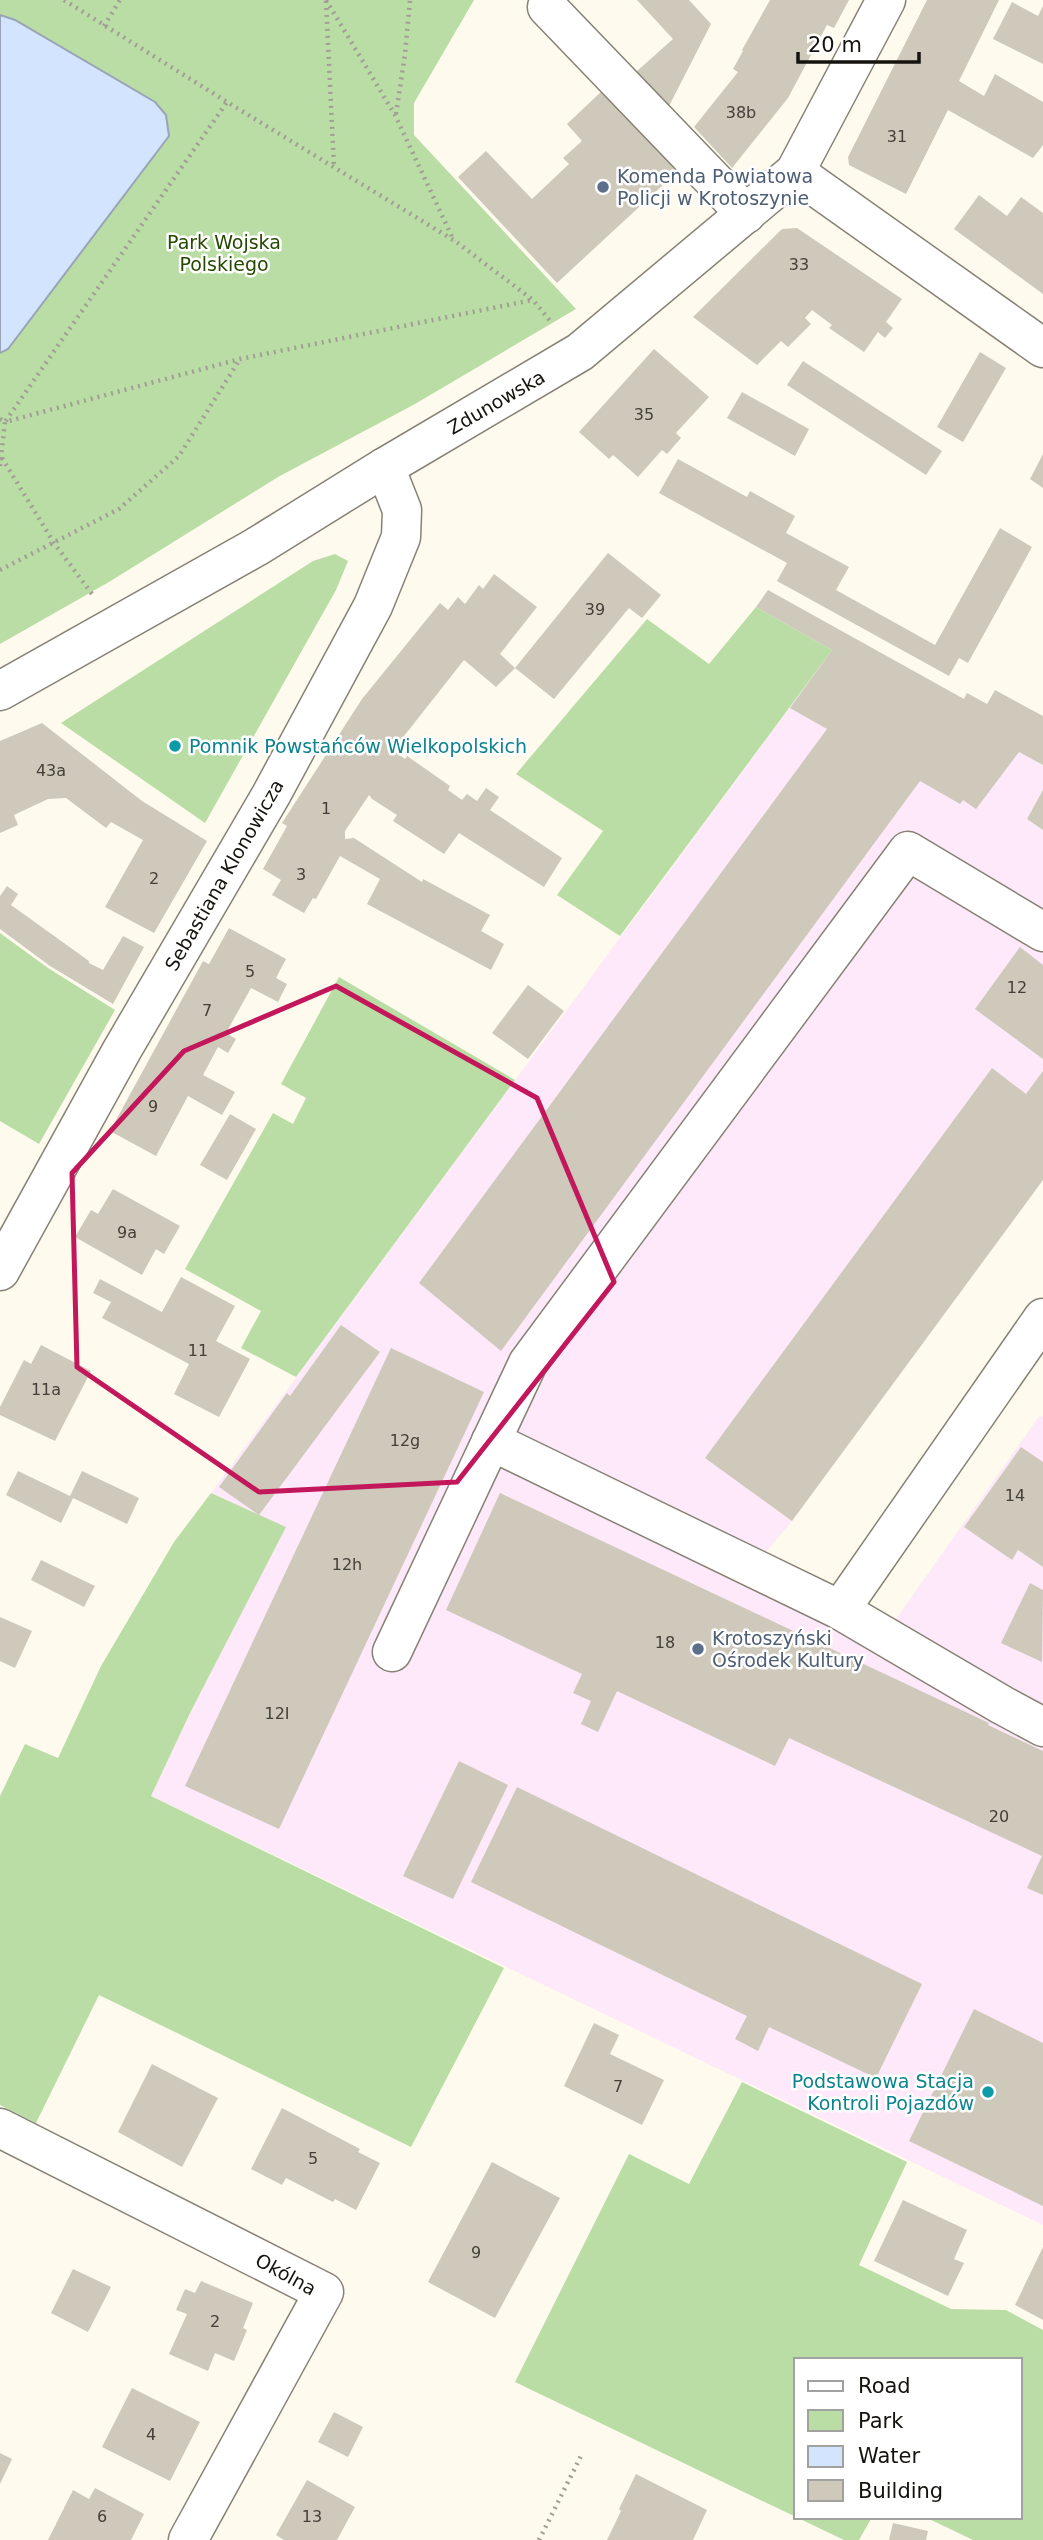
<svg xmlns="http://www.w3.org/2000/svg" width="1043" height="2540" font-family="'DejaVu Sans',sans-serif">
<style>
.commercial{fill:#fde9f9}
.green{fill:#b9dda4}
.water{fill:#d2e4fe;stroke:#99a5b6;stroke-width:2}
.building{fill:#cec9ba}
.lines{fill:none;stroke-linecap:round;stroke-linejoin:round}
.minor-casing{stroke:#878275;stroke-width:41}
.path{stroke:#a29e95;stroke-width:4.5;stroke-dasharray:2 5;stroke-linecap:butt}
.minor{stroke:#fff;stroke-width:38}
.marked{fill:none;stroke:#c2185b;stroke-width:5;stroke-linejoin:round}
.service-dot{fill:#5c6f8a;stroke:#fff;stroke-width:2.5}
.culture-dot{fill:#0f9aa8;stroke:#fff;stroke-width:2.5}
.labels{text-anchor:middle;stroke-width:5;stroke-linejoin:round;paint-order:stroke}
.number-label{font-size:16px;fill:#434039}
.service-label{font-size:19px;fill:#4e5e75;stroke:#fff;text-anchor:start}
.park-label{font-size:19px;fill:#244900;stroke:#fff}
.street-label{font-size:19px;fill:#15130e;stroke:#fff}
.culture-label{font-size:19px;fill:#0d838f;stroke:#fff;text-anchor:start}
</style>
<rect width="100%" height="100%" fill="#fefaee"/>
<polygon class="commercial" points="832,650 1043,765 1043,1180 792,1521 744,1578 879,1643 1040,1415 1043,1417 1043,2225 151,1796 191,1711 285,1527 211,1493"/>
<g class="green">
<polygon points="0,0 474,0 414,103 414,135 576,309 415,404 278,477 109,582 0,644"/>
<polygon points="335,554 348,561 336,590 205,823 61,723 313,561"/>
<polygon points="756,607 832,650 620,936 557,895 603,831 516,774 647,619 709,664"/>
<polygon points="0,933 48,968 115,1010 39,1144 0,1121"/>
<polygon points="339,977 515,1080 296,1377 241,1348 261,1311 185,1269 273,1113 293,1124 306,1098 281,1084"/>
<polygon points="211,1493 286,1527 191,1711 151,1796 504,1968 411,2147 99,1995 36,2123 0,2105 0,1796 25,1744 58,1758 101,1666 174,1542"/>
<polygon points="742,2082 907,2162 859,2265 951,2309 1006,2310 1043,2330 1043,2540 973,2540 925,2517 1020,2517 1020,2360 796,2360 796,2517 515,2382 629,2154 689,2184"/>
<polygon points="796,2517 872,2517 859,2540 844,2540"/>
</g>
<polygon class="water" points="0,15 15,20 155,102 166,115 169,136 8,349 0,353"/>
<g class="building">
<polygon points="637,0 689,0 711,24 669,106 636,72 673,39"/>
<polygon points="770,0 849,0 834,28 827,25 788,98 732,168 694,127 738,72 733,69 743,51 742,50"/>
<polygon points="927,0 999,0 959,81 984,96 995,74 1043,102 1043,145 1033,158 948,110 906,194 849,165 848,157"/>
<polygon points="1012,2 1038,16 1043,6 1043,64 993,39"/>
<polygon points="603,90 678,171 557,283 458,177 486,151 532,199 569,164 563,158 582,141 567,124"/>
<polygon points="979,195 1007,216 1021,197 1043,213 1043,294 954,229"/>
<polygon points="797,228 902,299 886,322 893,328 885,338 878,332 864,352 829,328 832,325 812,310 805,318 811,324 788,347 781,341 757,365 693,317 782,229"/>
<polygon points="654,349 709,397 676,433 681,438 667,454 662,450 638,477 613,455 609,459 579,432"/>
<polygon points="980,352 1006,368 963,442 937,427"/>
<polygon points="803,361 942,451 926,475 787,385"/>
<polygon points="742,392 809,429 795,456 727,418"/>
<polygon points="1043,454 1043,488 1030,479"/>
<polygon points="678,459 747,497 750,491 795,516 786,533 849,567 836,590 935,645 1000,528 1032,547 968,663 959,658 949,676 777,581 787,563 659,493"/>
<polygon points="608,553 661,595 642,618 629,608 554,699 515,668"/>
<polygon points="494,574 537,607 500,654 515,668 496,687 464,660 393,750 405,759 407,756 450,786 448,790 462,800 467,794 477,801 486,788 499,797 490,810 562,858 544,887 459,833 444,854 393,821 397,815 372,799 369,795 345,831 345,839 354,838 422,882 423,879 490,915 481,931 504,944 491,970 367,904 380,879 340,856 316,899 313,898 304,913 272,895 281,880 263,869 287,826 282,823 362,699 440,603 448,610 458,597 465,604 479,585 483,589"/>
<polygon points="768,590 964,699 967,693 987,704 995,690 1043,716 1043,765 1019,752 976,809 963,800 960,804 920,781 501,1351 419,1283 827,729 790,708 832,650 756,607"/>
<polygon points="42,723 142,801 207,841 154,933 105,907 143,840 111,822 106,828 66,798 48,799 14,815 18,825 0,833 0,741"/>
<polygon points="1043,790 1043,830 1027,819"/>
<polygon points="7,886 18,894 11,905 89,961 89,963 103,970 123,936 144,947 113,1004 50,966 0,929 0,896"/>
<polygon points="229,928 286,959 276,978 287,984 278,1002 251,988 226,1033 236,1039 228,1053 218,1047 203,1075 235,1092 222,1115 188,1096 156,1156 110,1131 203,961 209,964"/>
<polygon points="1020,947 1043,965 1043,1059 975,1009"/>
<polygon points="528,985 564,1011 528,1059 492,1033"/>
<polygon points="992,1068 1026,1094 1043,1071 1043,1180 792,1521 705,1458"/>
<polygon points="230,1114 256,1129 227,1180 200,1165"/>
<polygon points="113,1189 180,1226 164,1254 156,1249 142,1275 75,1237 91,1210 98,1214"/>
<polygon points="181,1277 235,1306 216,1341 250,1359 219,1417 174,1394 189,1364 102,1318 111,1302 93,1293 100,1279 162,1312"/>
<polygon points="341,1325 380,1352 259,1515 219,1487 287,1393 290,1396"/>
<polygon points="41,1345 91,1371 55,1441 0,1415 0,1407 24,1360 31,1364"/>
<polygon points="391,1348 484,1392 279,1829 185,1786"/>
<polygon points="1021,1447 1043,1462 1043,1567 1018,1550 1012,1560 964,1527"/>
<polygon points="18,1471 70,1496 82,1471 139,1498 127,1524 73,1498 61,1523 6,1495"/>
<polygon points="500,1493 989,1723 988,1725 1043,1751 1043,1895 1027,1888 1042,1856 789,1738 775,1766 617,1691 598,1732 581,1724 591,1701 573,1693 582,1674 446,1610"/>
<polygon points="41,1560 95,1586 84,1607 31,1580"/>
<polygon points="1030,1583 1043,1590 1042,1662 1001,1643"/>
<polygon points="0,1617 32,1631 15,1668 0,1661"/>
<polygon points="459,1761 508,1785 453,1899 403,1876"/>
<polygon points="517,1787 922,1984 876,2078 769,2027 758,2051 735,2039 747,2016 471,1882"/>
<polygon points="974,2009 1043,2043 1043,2206 909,2141"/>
<polygon points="594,2023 619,2035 610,2054 664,2080 642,2125 564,2086"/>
<polygon points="152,2064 218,2098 182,2167 118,2132"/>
<polygon points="282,2108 360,2149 358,2152 380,2163 356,2210 335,2199 333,2202 286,2178 282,2185 251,2169"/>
<polygon points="492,2162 560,2198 495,2318 428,2282"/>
<polygon points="903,2200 967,2230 954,2259 964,2263 948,2296 874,2261"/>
<polygon points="1043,2247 1043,2320 1015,2305"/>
<polygon points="73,2269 111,2287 88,2332 51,2313"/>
<polygon points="201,2281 253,2303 243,2328 247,2330 234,2361 215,2353 208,2371 169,2354 187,2314 176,2310 185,2289 195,2293"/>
<polygon points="132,2388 200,2422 170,2481 102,2447"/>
<polygon points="334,2412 363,2427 348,2457 318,2442"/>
<polygon points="0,2453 12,2459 0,2484"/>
<polygon points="636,2474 707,2510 693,2540 607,2540 621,2511 619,2509"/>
<polygon points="307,2480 355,2507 337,2540 284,2540 276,2535"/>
<polygon points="95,2488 144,2514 131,2540 48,2540 73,2490 89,2499"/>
<polygon points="893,2523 928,2531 926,2540 889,2540"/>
</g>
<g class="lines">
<g class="minor-casing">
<g id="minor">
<polyline points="547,7 746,214"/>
<polyline points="795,172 1043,348"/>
<polyline points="0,691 256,547 385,467 580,352 795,172 886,0"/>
<polyline points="0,1271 122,1050 271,795 373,606 401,537 402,510 385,467"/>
<polyline points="491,1441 840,1610 1002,1705 1043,1727"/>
<polyline points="840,1610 1043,1318"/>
<polyline points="392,1652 528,1363 908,851 1043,932"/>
<polyline points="0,2128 324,2292 188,2540"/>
</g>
</g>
<g class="path">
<polyline points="64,0 227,102"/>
<polyline points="326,0 395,115 454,241"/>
<polyline points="326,1 334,167"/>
<polyline points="104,26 120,0"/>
<polyline points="396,114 405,54 410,0"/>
<polyline points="0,419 5,422 227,102 455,241 533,300 552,323"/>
<polyline points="2,458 54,543 92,594"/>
<polyline points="0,466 5,422 240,359 532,300"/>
<polyline points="0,570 119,509 179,456 240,359"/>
<polyline points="539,2540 582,2454"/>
</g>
<use href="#minor" class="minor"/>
</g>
<path class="marked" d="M 336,986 L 537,1098 L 614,1282 L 457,1482 L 259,1492 L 77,1367 L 72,1173 L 184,1051 Z"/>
<g class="service-dot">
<circle cx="603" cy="187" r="7"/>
<circle cx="698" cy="1649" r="7"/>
</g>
<g class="culture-dot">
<circle cx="175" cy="746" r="7"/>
<circle cx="988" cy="2092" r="7"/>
</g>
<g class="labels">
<g class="number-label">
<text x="741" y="118">38b</text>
<text x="897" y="142">31</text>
<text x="799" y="270">33</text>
<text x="644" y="420">35</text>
<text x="595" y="615">39</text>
<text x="51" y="776">43a</text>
<text x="326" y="814">1</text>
<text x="301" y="880">3</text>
<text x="154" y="884">2</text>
<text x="250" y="977">5</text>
<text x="1017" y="993">12</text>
<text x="207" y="1016">7</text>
<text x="153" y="1112">9</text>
<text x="127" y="1238">9a</text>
<text x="198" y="1356">11</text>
<text x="46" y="1395">11a</text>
<text x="405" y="1446">12g</text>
<text x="1015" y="1501">14</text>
<text x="347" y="1570">12h</text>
<text x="665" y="1648">18</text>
<text x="277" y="1719">12I</text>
<text x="999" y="1822">20</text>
<text x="618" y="2092">7</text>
<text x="313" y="2164">5</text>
<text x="476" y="2258">9</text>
<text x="215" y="2327">2</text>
<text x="151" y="2440">4</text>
<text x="102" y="2522">6</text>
<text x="312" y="2522">13</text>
</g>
<g class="service-label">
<text x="617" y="183">Komenda Powiatowa<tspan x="617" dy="22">Policji w Krotoszynie</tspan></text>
<text x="712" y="1645">Krotoszyński<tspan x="712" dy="22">Ośrodek Kultury</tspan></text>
</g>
<g class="park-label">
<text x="224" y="249">Park Wojska<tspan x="224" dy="22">Polskiego</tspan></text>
</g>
<g class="street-label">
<text transform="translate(496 402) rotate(-30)" y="7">Zdunowska</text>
<text transform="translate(224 875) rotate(-60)" y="7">Sebastiana Klonowicza</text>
<text transform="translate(286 2274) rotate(29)" y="7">Okólna</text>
</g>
<g class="culture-label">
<text x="189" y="753">Pomnik Powstańców Wielkopolskich</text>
<text x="974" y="2088" text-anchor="end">Podstawowa Stacja<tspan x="974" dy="22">Kontroli Pojazdów</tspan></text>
</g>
</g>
<rect x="794" y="2358" width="228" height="161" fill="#ffffff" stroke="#a1a19f" stroke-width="2"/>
<rect x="808" y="2381" width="35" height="10" fill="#ffffff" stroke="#a1a19f" stroke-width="2"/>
<text x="858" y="2393" font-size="21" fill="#15130e">Road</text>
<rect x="808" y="2410" width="35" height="21" fill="#b9dda4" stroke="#a1a19f" stroke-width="2"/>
<text x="858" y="2428" font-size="21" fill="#15130e">Park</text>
<rect x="808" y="2446" width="35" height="21" fill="#d2e4fe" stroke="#a1a19f" stroke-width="2"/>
<text x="858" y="2463" font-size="21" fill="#15130e">Water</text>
<rect x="808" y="2480" width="35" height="21" fill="#cec9ba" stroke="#a1a19f" stroke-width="2"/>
<text x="858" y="2498" font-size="21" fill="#15130e">Building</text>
<path d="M798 52v10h121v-10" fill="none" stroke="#15130e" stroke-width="3.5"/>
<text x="808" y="52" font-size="21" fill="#15130e" stroke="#ffffff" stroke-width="5" paint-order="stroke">20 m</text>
</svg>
